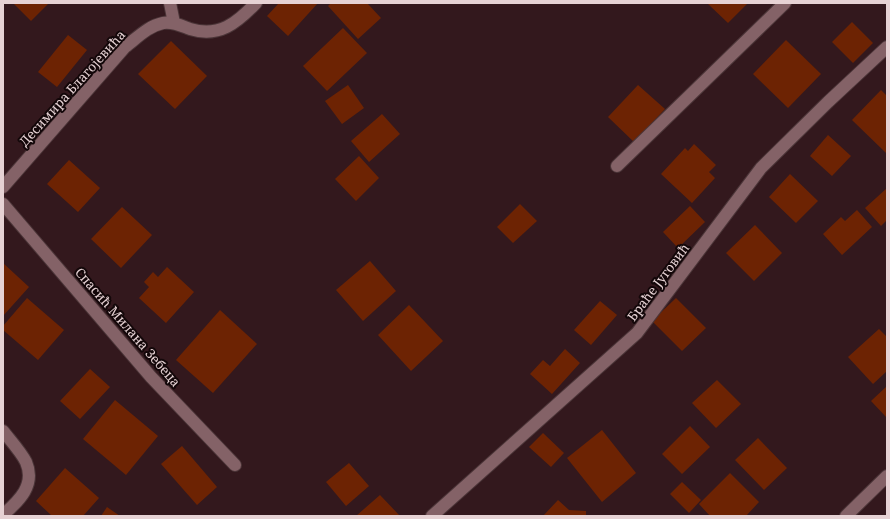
<svg xmlns="http://www.w3.org/2000/svg" width="890" height="519" font-family="'Noto Serif',serif">
<style>
.building{fill:#6d2303}
.lines{fill:none;stroke-linecap:round;stroke-linejoin:round}
.minor-casing{stroke:#4b3538;stroke-width:14}
.minor{stroke:#846267;stroke-width:12}
.labels{text-anchor:middle;stroke-width:4;stroke-linejoin:round;paint-order:stroke}
.street-label{font-size:13px;fill:#e6d2d4;stroke:#130709}
</style>
<rect width="100%" height="100%" fill="#33181d"/>
<g class="building">
<polygon points="13,3 49,3 31,21"/>
<polygon points="279,3 318,3 288,36 267,16"/>
<polygon points="331,3 367,3 381,18 358,39 328,6"/>
<polygon points="707,3 748,3 728,23"/>
<polygon points="852,22 873,43 853,63 832,42"/>
<polygon points="343,28 367,53 327,91 303,66"/>
<polygon points="68,35 87,50 57,87 38,72"/>
<polygon points="786,40 821,74 788,108 753,74"/>
<polygon points="171,41 207,76 175,109 138,74"/>
<polygon points="348,85 364,108 342,124 325,101"/>
<polygon points="638,85 665,109 634,142 608,117"/>
<polygon points="881,90 887,96 887,152 886,153 852,120"/>
<polygon points="382,114 400,134 369,162 351,141"/>
<polygon points="828,135 851,156 832,176 810,156"/>
<polygon points="694,144 716,165 709,172 715,178 692,203 661,174 685,148 688,151"/>
<polygon points="359,156 379,178 356,201 335,179"/>
<polygon points="69,160 100,188 78,212 47,184"/>
<polygon points="790,174 818,201 796,223 769,197"/>
<polygon points="887,188 887,220 881,226 865,208"/>
<polygon points="520,204 537,221 513,243 497,227"/>
<polygon points="690,206 705,222 678,248 663,232"/>
<polygon points="122,207 152,235 121,268 91,239"/>
<polygon points="857,210 872,227 842,255 823,234 841,217 845,221"/>
<polygon points="755,225 782,253 754,281 726,253"/>
<polygon points="370,261 396,291 363,321 336,290"/>
<polygon points="3,263 29,287 3,316"/>
<polygon points="167,267 194,292 166,323 139,298 149,287 144,282 153,272 158,277"/>
<polygon points="27,298 64,330 38,360 3,330 3,326"/>
<polygon points="676,298 706,328 682,351 652,321"/>
<polygon points="600,301 617,315 591,345 574,330"/>
<polygon points="409,305 443,341 411,371 378,335"/>
<polygon points="220,310 257,344 213,393 176,360"/>
<polygon points="879,329 887,337 887,371 873,384 848,357"/>
<polygon points="565,349 580,363 552,394 530,374 543,360 550,366"/>
<polygon points="90,369 110,387 80,419 60,401"/>
<polygon points="717,380 741,404 716,428 692,403"/>
<polygon points="887,386 887,418 871,401"/>
<polygon points="115,400 158,436 126,475 83,439"/>
<polygon points="690,426 710,447 682,474 662,454"/>
<polygon points="602,430 636,473 602,502 567,458"/>
<polygon points="543,433 564,453 551,467 529,447"/>
<polygon points="758,438 787,468 764,490 735,460"/>
<polygon points="182,446 217,487 197,505 161,464"/>
<polygon points="349,463 369,486 346,506 326,482"/>
<polygon points="65,468 99,498 83,516 52,516 36,501"/>
<polygon points="730,473 759,502 746,516 710,516 699,504"/>
<polygon points="682,482 701,500 689,513 670,494"/>
<polygon points="380,495 400,516 356,516"/>
<polygon points="558,500 569,510 586,511 586,516 543,516"/>
<polygon points="107,507 120,516 101,516"/>
</g>
<g class="lines">
<g class="minor-casing">
<g id="minor">
<polyline points="170,3 174,23"/>
<polyline points="617,166 785,3"/>
<path d="M 3,187 L 125,47 C 137,38 148,26 163,23 C 172,21 182,26 190,29 C 219,38 237,23 256,3"/>
<polyline points="3,204 151,377 235,465"/>
<path d="M 3,431 C 10,440 21,452 26,462 C 36,485 19,501 3,515"/>
<polyline points="432,516 637,333 761,168 828,102 887,47"/>
<polyline points="846,516 887,476"/>
</g>
</g>
<use href="#minor" class="minor"/>
</g>
<g class="labels">
<g class="street-label">
<text transform="translate(72 88) rotate(-48)" y="5">Десимира Благојевића</text>
<text transform="translate(658 282) rotate(-53)" y="5">Браће Југовић</text>
<text transform="translate(128 327) rotate(49)" y="5">Спасић Милана Зебеца</text>
</g>
</g>
<rect width="890" height="519" fill="none" stroke="#e6d2d4" stroke-width="8"/>
</svg>
